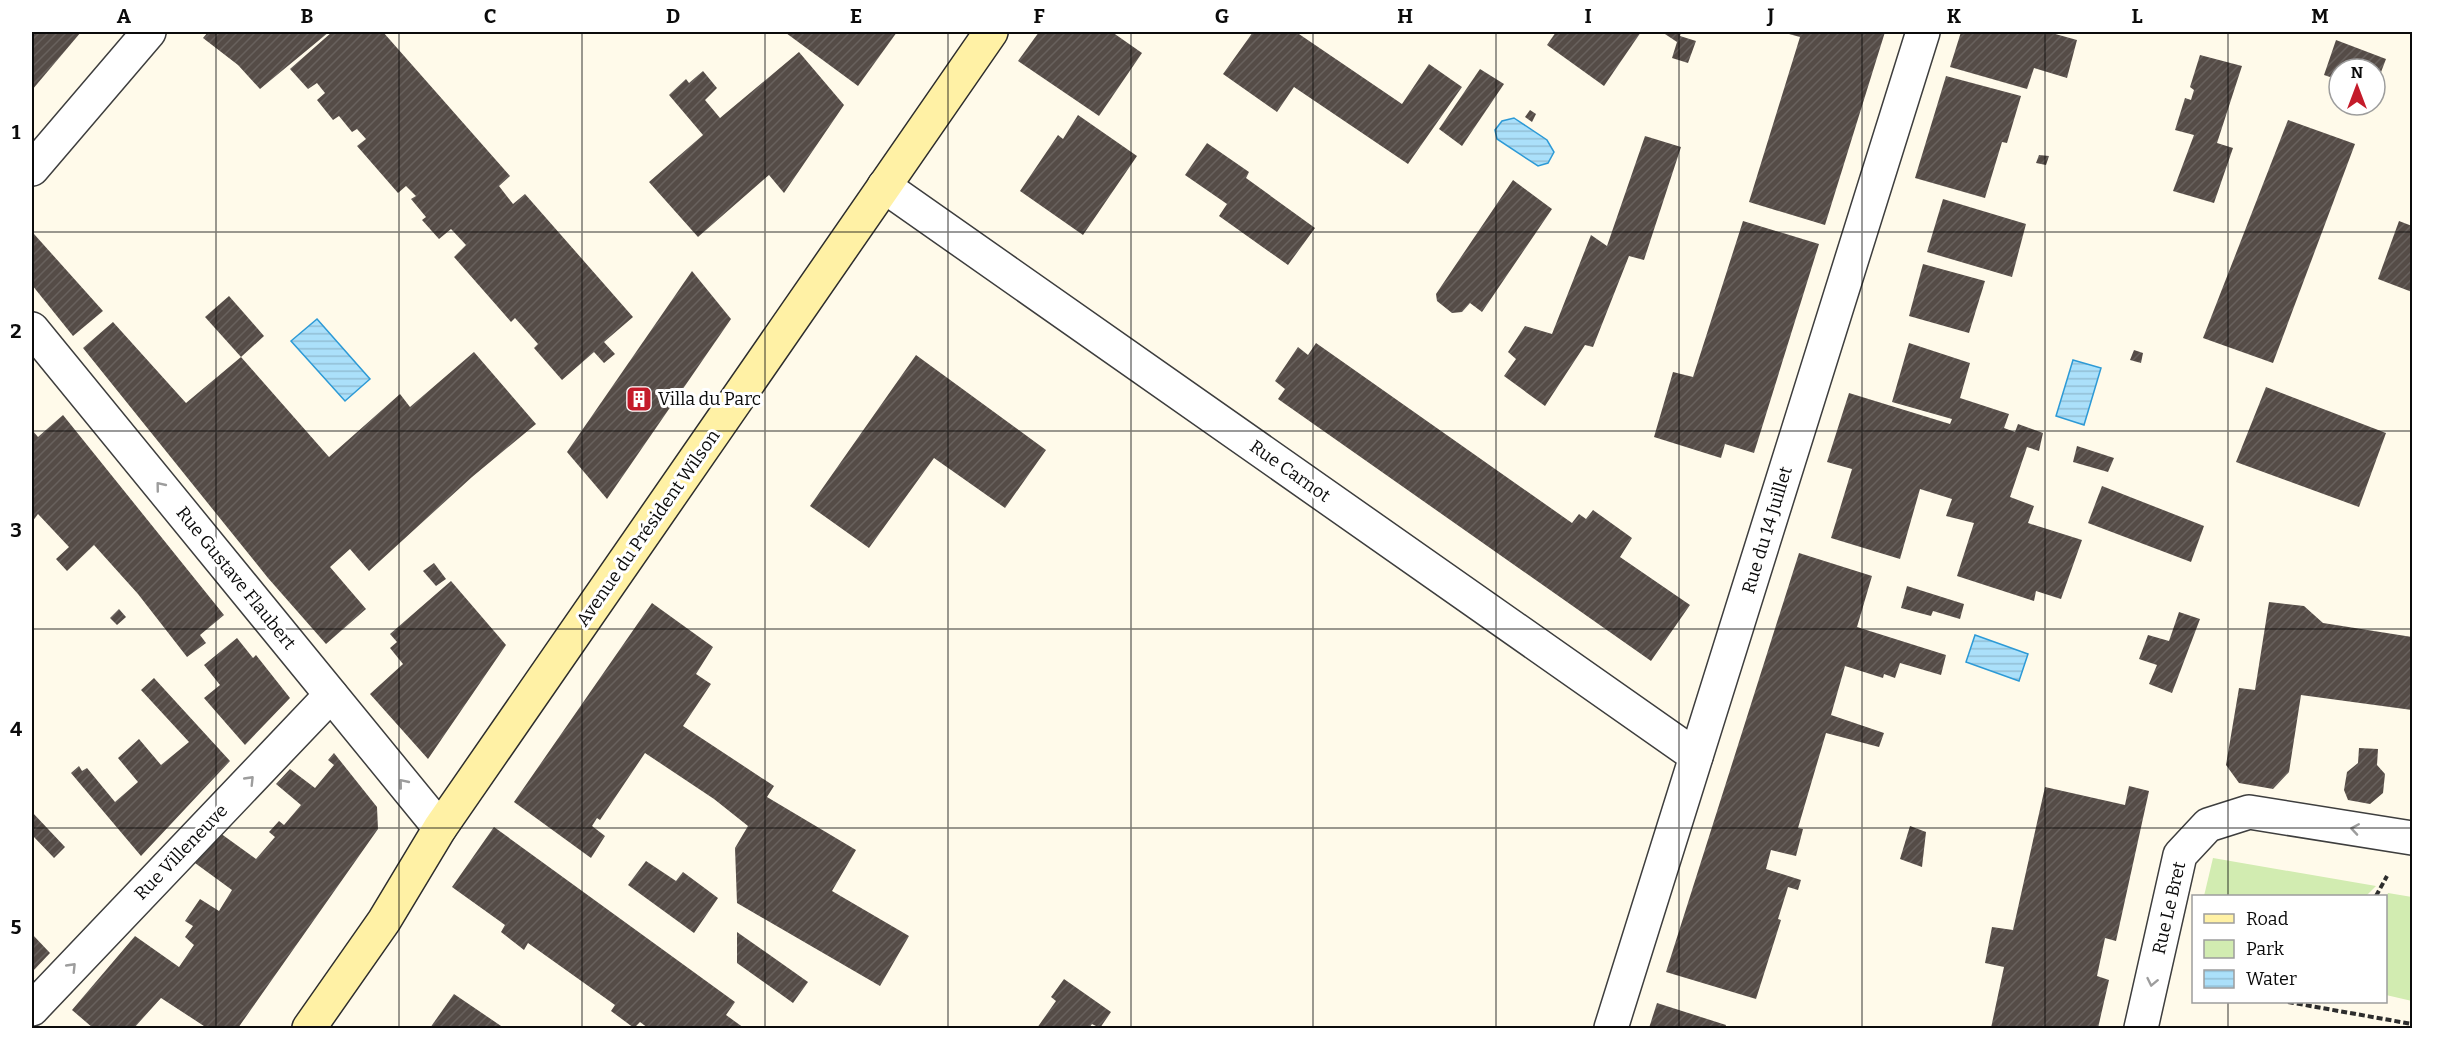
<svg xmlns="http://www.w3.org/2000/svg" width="2444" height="1060" font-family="Bitter,serif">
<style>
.green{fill:#d2ecb1}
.water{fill:url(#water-rules);stroke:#2d9ad6;stroke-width:1.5}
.building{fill:url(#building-hatch)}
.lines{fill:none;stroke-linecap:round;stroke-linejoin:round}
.street-casing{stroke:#3e3e3e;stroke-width:36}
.secondary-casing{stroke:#2d2d2d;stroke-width:36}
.path{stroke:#2d2d2d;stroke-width:4;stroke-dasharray:6 3;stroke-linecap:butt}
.street{stroke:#fff;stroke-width:33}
.secondary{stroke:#fff1a5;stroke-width:33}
.oneway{stroke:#9d9d9d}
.grid{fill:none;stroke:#0b0b0b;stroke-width:1.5;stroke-opacity:0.55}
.labels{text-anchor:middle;stroke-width:6;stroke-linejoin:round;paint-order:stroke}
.poi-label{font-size:18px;fill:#0b0b0b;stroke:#fff;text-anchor:start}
.street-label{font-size:18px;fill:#0b0b0b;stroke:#fff}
.neatline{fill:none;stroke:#0b0b0b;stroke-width:2}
.grid-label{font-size:20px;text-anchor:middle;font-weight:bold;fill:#0b0b0b}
</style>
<defs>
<pattern id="water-rules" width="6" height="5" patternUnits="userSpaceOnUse" patternTransform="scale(1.5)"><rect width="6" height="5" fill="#abe0fa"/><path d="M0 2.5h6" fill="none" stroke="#92bfd5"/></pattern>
<pattern id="building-hatch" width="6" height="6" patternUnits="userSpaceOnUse" patternTransform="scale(1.5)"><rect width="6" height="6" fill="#554c47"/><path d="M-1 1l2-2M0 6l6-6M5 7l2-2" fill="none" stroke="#68615d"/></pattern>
</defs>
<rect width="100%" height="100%" fill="#fffaea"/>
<g class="green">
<polygon points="2213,858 2376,886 2366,896 2204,896"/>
<polygon points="2388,893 2412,897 2412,1001 2386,995 2386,898"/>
</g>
<g class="water">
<polygon points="1514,118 1547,140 1554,152 1548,163 1538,166 1497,139 1495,130 1502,121"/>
<polygon points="317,319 370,379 345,401 291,341"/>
<polygon points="2073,360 2101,368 2084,425 2056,416"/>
<polygon points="1975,635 2028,654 2019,681 1966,662"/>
</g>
<g class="building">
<polygon points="32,32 81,32 32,90"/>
<polygon points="208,32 329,32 260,89 238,65 203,38"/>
<polygon points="332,32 383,32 510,176 499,186 513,204 525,194 633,317 604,342 615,354 604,363 594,352 562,380 534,348 538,344 515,318 511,322 454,257 466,245 451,229 439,239 422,220 426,217 411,199 416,196 406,186 398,193 357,146 366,139 357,129 352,132 339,116 333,120 317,100 325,93 317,83 308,89 290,69"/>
<polygon points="787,32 897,32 858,86 786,33"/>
<polygon points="1039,32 1112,32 1142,53 1099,116 1018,61"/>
<polygon points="1253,32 1296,32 1402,104 1429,64 1462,87 1408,164 1294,87 1277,112 1223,74"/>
<polygon points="1556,32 1641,32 1604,86 1547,45"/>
<polygon points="1662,32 1681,32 1680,36 1696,41 1688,63 1672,58 1677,42"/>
<polygon points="1789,32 1885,32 1825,225 1749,202 1800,37 1789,34"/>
<polygon points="1961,32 2048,32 2077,40 2067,78 2034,68 2027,89 1950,67"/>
<polygon points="2336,40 2386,59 2375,88 2375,69 2339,69 2339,80 2324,75"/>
<polygon points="799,52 844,105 784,193 769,175 698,237 649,182 703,135 669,95 686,79 689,83 703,71 717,88 705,100 720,118"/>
<polygon points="2200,55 2242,66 2217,143 2233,148 2214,203 2173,191 2194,135 2175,130 2185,98 2191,100 2194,90 2190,87"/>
<polygon points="1480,69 1504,84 1462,146 1439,129"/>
<polygon points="1946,76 2021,96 2007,143 2002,142 1985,198 1915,178"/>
<polygon points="1530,110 1536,114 1532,122 1525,117"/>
<polygon points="1078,115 1137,156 1083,235 1020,191 1058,135 1063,139"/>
<polygon points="2288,120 2355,144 2273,363 2203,338"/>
<polygon points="1645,136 1681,147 1644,260 1629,256 1593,347 1585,345 1545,406 1504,376 1516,359 1508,352 1525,326 1552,334 1591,235 1607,246"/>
<polygon points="1207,143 1249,172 1246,178 1315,228 1288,265 1219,216 1227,204 1185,175"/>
<polygon points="2039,155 2049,156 2046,165 2036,163"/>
<polygon points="1513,180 1552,209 1482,312 1470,303 1462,312 1452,313 1437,301 1436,294"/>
<polygon points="1943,199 2026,224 2012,277 1927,252"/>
<polygon points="1743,221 1819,244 1754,453 1725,444 1721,458 1654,437 1673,372 1693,377"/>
<polygon points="2399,221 2412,226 2412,292 2378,279"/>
<polygon points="34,234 103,311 73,336 32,285 32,237"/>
<polygon points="1923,264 1985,281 1969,333 1909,316"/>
<polygon points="692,271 731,319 607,499 567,452"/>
<polygon points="229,296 264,336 241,357 205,317"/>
<polygon points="113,322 186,403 241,357 329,457 400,394 410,407 474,352 536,424 472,477 369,571 350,549 330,567 366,609 326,644 268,578 83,348"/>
<polygon points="1316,343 1572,523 1579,514 1586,519 1593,510 1632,538 1620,557 1690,605 1651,661 1278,399 1285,389 1275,381 1298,347 1308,355"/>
<polygon points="1909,343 1970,363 1960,398 2009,414 2004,428 2015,432 2018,424 2043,433 2039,451 2027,447 2010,497 2034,506 2028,523 2082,540 2061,599 2036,591 2034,601 1957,576 1974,523 1946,516 1952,499 1920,489 1900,559 1831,538 1852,469 1827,462 1849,393 1950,424 1952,419 1892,402"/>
<polygon points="2134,350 2143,353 2141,363 2130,360"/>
<polygon points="916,355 1046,450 1005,508 934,458 869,548 810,506"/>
<polygon points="2266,387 2386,433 2359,507 2236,462"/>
<polygon points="63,415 224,615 200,635 206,643 187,657 138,594 94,545 67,571 56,559 69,547 38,514 32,522 32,430 38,437"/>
<polygon points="2077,446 2114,458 2108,472 2073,462"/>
<polygon points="2102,486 2204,526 2191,562 2088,523"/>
<polygon points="1799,553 1872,576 1857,627 1946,655 1941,675 1900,663 1895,678 1884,674 1883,678 1845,666 1831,715 1884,733 1879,747 1826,733 1798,828 1803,829 1796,856 1771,850 1766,869 1801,880 1798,890 1788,887 1778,919 1781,920 1756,999 1666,972"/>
<polygon points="434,563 446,579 436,586 423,571"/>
<polygon points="451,581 506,645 428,759 370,694 403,664 390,648 397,642 390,634"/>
<polygon points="1907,586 1964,604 1960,619 1933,611 1931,616 1901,608"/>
<polygon points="2269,602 2304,606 2323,623 2412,637 2412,710 2301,695 2289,772 2273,789 2239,783 2226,765 2239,688 2255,690"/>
<polygon points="652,603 713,647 696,674 711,684 683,726 774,786 767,797 856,850 832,891 909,936 880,986 737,903 735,848 748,826 714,799 645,753 600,820 597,818 592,826 605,836 591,858 514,802"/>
<polygon points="119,609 126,617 117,625 110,618"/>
<polygon points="2179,612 2200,619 2172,693 2149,684 2157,665 2139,659 2148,635 2169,641"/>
<polygon points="237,638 253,658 256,655 290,698 245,745 204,698 220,685 204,665"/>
<polygon points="154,678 230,761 141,856 71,773 79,766 82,771 87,768 115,802 138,782 118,758 139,739 161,765 189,742 141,690"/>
<polygon points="2359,748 2378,749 2377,765 2385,774 2383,793 2370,804 2348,800 2344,790 2347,772 2358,763"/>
<polygon points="334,753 377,807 378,829 238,1028 207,1028 161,998 134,1028 93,1028 72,1010 135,936 179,967 194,945 185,937 193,926 185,921 200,899 219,911 232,890 195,863 220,833 256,859 275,837 269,832 279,821 284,825 301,805 276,784 290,769 315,788 334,765 328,760"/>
<polygon points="2129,786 2149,791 2116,941 2105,938 2097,976 2109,980 2098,1028 1991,1028 2004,967 1985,963 1992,927 2013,930 2045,787 2125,805"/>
<polygon points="32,812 65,847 54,858 33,836 32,838"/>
<polygon points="1910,826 1926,832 1922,867 1900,859"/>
<polygon points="494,827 735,1002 726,1015 744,1028 648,1028 640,1022 634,1028 611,1011 615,1005 528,943 524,950 501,932 505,925 452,887"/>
<polygon points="646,861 676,881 683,872 718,898 694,933 628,885"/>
<polygon points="737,932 808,982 793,1003 737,963"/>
<polygon points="32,934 50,953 32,972"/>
<polygon points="1064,979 1111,1012 1100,1028 1092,1024 1089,1028 1037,1028 1056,1001 1051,997"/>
<polygon points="454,994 504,1028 430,1028"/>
<polygon points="1657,1003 1726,1025 1725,1028 1649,1028"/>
</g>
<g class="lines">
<g class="street-casing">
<g id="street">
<polyline points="32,169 149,32"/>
<polyline points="884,186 1696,756"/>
<polyline points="32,329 440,828"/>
<polyline points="32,1009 331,695"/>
<polyline points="1611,1028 1923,32"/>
<polyline points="2141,1028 2180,855 2208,825 2249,812 2412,838"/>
</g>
</g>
<g class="secondary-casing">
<polyline id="secondary" points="309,1028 384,921 440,828 991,32"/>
</g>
<g class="path">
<polyline points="2376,896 2387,876"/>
<polyline points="2288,1002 2412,1024"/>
</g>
<use href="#street" class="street"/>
<use href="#secondary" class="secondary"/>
</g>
<defs><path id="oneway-chevron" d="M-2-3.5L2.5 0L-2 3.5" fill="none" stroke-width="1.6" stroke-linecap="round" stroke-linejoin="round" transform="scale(1.5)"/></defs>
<g class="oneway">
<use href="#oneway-chevron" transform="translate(160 486) rotate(-129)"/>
<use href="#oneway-chevron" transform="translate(250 780) rotate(-46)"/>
<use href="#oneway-chevron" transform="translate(403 783) rotate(-129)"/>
<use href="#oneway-chevron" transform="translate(2355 829) rotate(-171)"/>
<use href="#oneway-chevron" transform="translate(72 967) rotate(-46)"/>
<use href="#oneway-chevron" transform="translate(2152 982) rotate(102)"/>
</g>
<path class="grid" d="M 216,32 L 216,1028M 399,32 L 399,1028M 582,32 L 582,1028M 765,32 L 765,1028M 948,32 L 948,1028M 1131,32 L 1131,1028M 1313,32 L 1313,1028M 1496,32 L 1496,1028M 1679,32 L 1679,1028M 1862,32 L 1862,1028M 2045,32 L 2045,1028M 2228,32 L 2228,896M 32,232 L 2412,232M 32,431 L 2412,431M 32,629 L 2412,629M 32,828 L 2412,828M 2228,1002 L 2228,1028"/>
<defs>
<g id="building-square" transform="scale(1.35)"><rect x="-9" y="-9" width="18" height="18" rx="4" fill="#c41b2a" stroke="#fff"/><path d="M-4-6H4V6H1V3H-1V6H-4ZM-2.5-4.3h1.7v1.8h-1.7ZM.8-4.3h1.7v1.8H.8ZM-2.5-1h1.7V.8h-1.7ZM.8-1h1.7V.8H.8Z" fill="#fff"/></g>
</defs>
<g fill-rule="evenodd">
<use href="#building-square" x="639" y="399"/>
</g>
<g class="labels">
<g class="poi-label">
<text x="658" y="405">Villa du Parc</text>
</g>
<g class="street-label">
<text transform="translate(1290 471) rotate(35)" y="6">Rue Carnot</text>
<text transform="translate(648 528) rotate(-55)" y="6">Avenue du Président Wilson</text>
<text transform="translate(1767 530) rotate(-73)" y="6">Rue du 14 Juillet</text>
<text transform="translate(236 578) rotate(51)" y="6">Rue Gustave Flaubert</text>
<text transform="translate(181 852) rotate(-46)" y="6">Rue Villeneuve</text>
<text transform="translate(2169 908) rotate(-77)" y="6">Rue Le Bret</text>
</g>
</g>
<rect width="2444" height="1060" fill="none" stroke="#ffffff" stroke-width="66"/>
<rect x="2192" y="895" width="195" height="108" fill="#ffffff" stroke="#9d9d9d" stroke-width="1.5"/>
<rect x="2204" y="914" width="30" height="9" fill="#fff1a5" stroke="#9d9d9d" stroke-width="1.5"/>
<text x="2246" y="925" font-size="18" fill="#0b0b0b">Road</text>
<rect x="2204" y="940" width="30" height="18" fill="#d2ecb1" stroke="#9d9d9d" stroke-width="1.5"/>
<text x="2246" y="955" font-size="18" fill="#0b0b0b">Park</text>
<rect x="2204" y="970" width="30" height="18" fill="url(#water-rules)" stroke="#9d9d9d" stroke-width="1.5"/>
<text x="2246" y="985" font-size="18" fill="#0b0b0b">Water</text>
<g transform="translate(2357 87)"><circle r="28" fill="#ffffff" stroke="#9d9d9d" stroke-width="1.5"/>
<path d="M0-4.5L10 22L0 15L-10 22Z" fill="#c41b2a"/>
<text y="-9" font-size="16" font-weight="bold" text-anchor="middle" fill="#0b0b0b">N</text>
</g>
<rect x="33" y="33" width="2378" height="994" class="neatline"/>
<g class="grid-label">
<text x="124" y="23">A</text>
<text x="307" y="23">B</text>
<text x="490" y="23">C</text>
<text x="673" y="23">D</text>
<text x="856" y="23">E</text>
<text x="1039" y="23">F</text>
<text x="1222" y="23">G</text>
<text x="1405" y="23">H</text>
<text x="1588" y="23">I</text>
<text x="1771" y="23">J</text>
<text x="1954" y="23">K</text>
<text x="2137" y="23">L</text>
<text x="2320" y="23">M</text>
<text x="16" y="139">1</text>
<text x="16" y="338">2</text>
<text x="16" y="537">3</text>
<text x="16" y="736">4</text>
<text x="16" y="934">5</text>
</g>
</svg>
